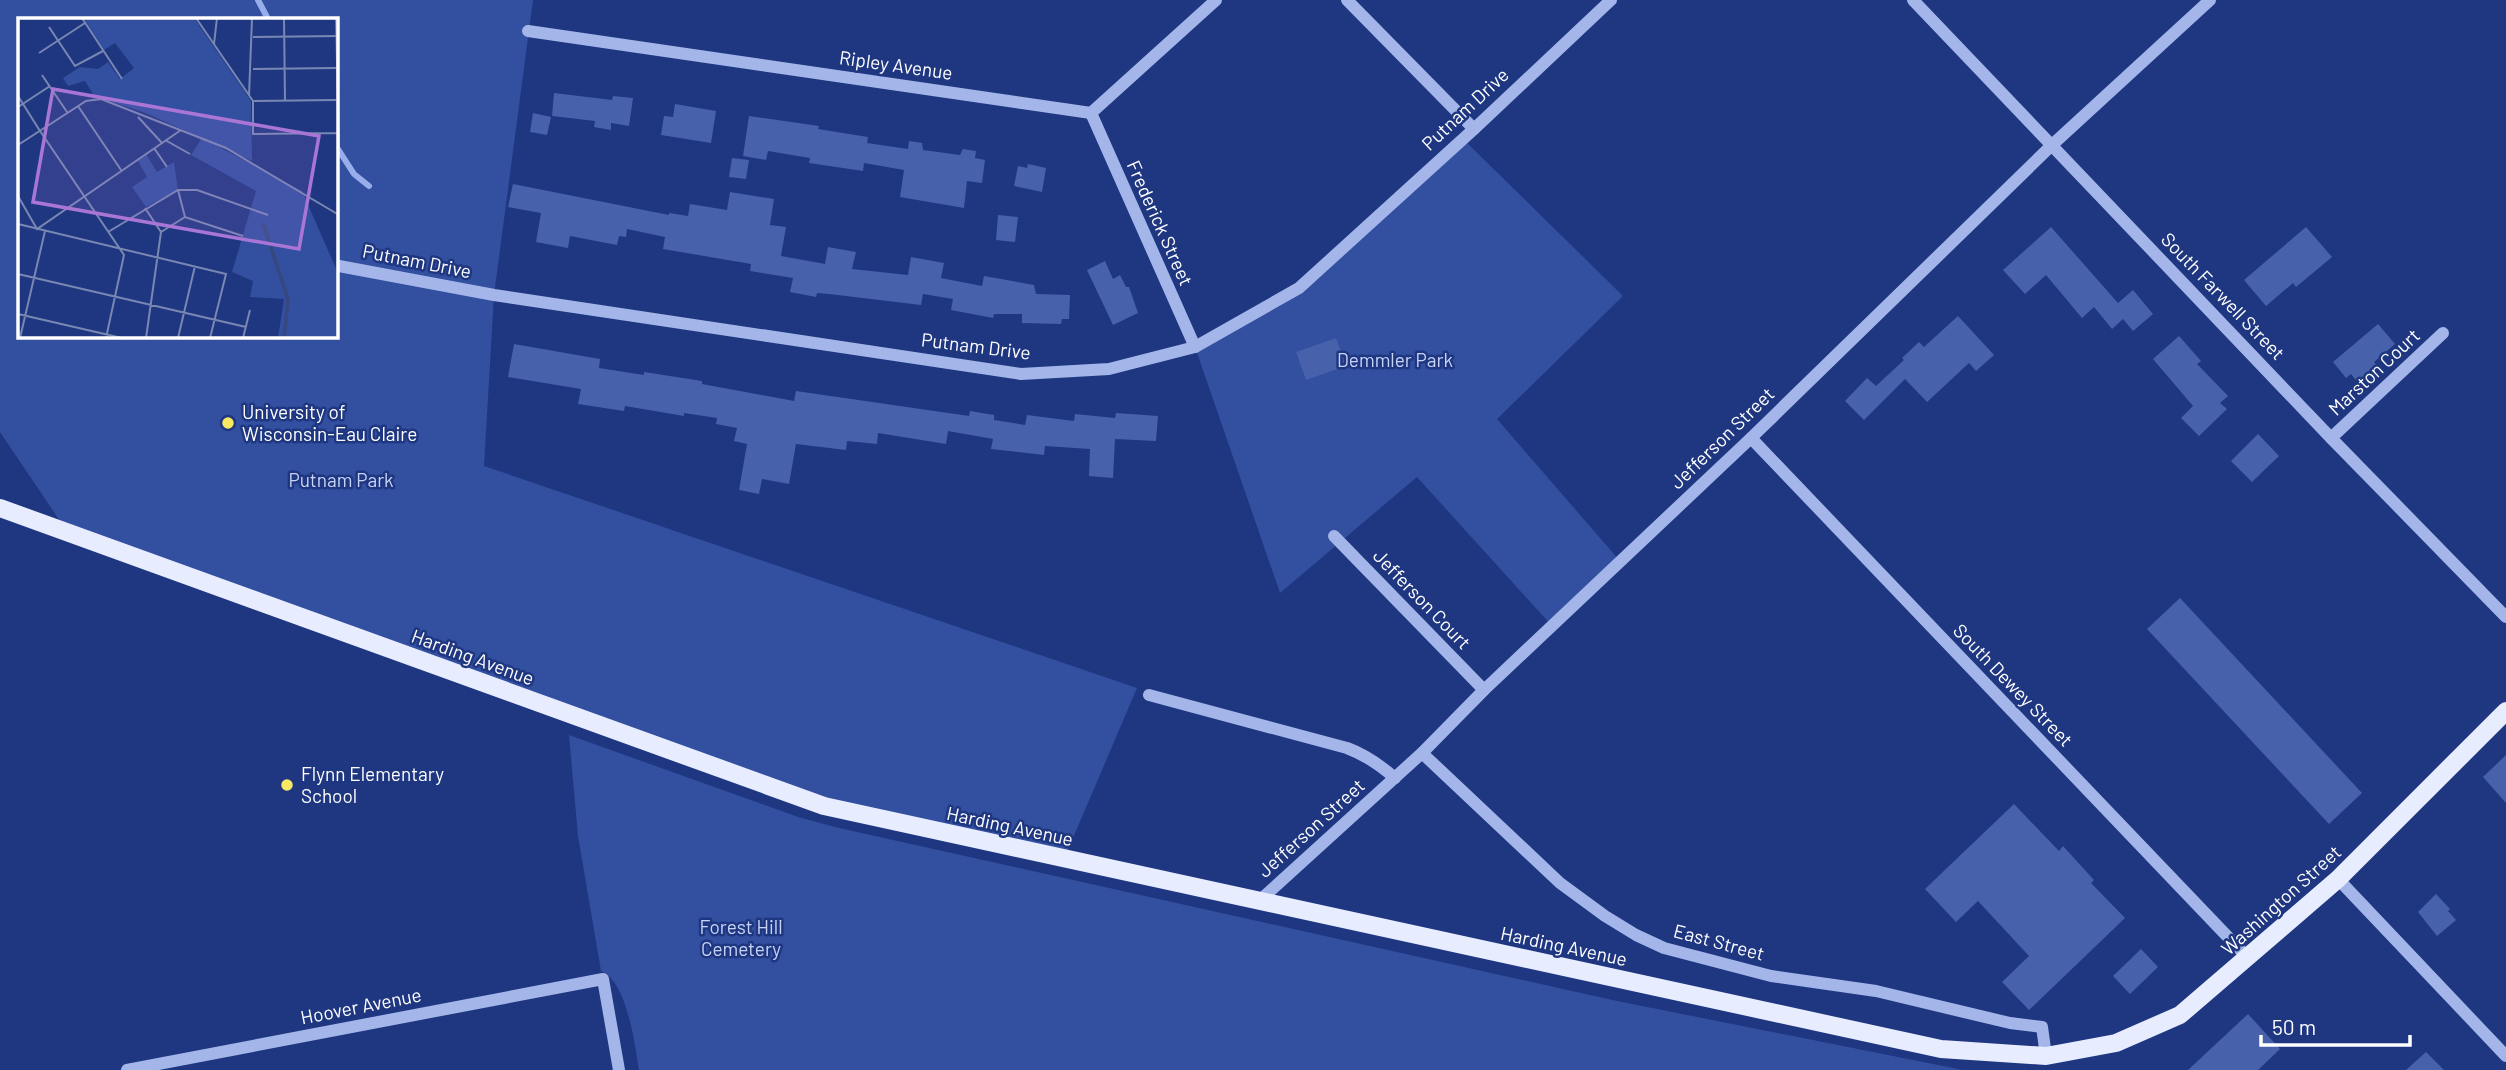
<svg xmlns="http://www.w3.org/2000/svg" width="2506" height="1070" font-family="Barlow,sans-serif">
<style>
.green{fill:#324fa0;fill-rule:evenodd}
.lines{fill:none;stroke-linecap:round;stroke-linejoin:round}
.stream{stroke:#98aeea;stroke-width:6}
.building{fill:#4761ab}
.minor{stroke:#a4b6e9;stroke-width:12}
.major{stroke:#e7ecfe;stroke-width:18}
.poi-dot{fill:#f7e964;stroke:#1f3781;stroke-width:2.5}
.labels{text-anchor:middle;stroke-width:5;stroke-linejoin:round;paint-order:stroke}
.street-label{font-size:19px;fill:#fff;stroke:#1f3781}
.park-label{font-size:19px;fill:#c8d4f7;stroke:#1f3781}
.poi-label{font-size:19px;fill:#fff;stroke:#1f3781;text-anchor:start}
.inset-river{fill:none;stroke:#374880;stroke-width:3.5}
.inset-road{fill:none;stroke:#7987b3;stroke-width:2}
.view{fill:#a976d5;fill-opacity:0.15;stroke:#a976d5;stroke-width:3.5}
.inset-edge{fill:none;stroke:#fff;stroke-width:3.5}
</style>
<rect width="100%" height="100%" fill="#1f3781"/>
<g class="green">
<path d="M 0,0 L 533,0 L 494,295 L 484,466 L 1137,688 L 1064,859 L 824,806 L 68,533 L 0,432 ZM 19,19 L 336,19 L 336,336 L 19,336 Z"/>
<polygon points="1463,139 1623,296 1497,419 1620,561 1552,626 1417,477 1280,593 1195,347 1299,288"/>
<path d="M 569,735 L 798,817 L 839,828 L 1617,1001 L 1963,1070 L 639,1070 C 635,1045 627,981 601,971 L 578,836 Z"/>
</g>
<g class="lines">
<g class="stream">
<polyline points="258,0 268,19"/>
<polyline points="336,146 354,174 369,186"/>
</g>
</g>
<g class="building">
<polygon points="554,93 612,100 613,96 633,98 629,126 611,123 611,130 594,127 595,121 552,116"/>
<polygon points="675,104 716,111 711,143 661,135 664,116 673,117"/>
<polygon points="533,113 551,117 547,135 530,132"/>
<polygon points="749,116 819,126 818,129 868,137 867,143 908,149 909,141 922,143 923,150 960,155 963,149 976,151 975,158 985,160 982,183 967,181 964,208 900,197 904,170 864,163 863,171 809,163 810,158 768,151 766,160 743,156"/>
<polygon points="732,158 749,160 746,179 729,177"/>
<polygon points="1028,164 1046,168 1042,192 1014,186 1018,166 1027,168"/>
<polygon points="513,184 669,215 669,213 688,216 690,204 727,210 730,192 774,199 770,225 786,227 781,256 825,264 828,247 856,252 852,269 908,275 911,257 944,263 941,278 982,286 984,276 1034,285 1036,294 1070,295 1069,319 1062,319 1061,324 1022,323 1022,314 994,314 993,318 951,310 953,299 923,294 921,305 829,294 817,293 816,297 790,292 793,278 750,271 751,264 663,249 665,237 627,229 626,237 619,236 617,245 570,236 568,248 536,242 541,213 508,207"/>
<polygon points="998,215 1018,217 1015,242 996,240"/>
<polygon points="2051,227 2118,303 2133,290 2153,314 2133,331 2123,319 2112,329 2094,307 2082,318 2046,275 2025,294 2003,270"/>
<polygon points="2306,227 2332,257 2296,287 2293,283 2266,306 2244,280"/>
<polygon points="1105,261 1113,279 1120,275 1126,287 1129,287 1138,313 1113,325 1087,270"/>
<polygon points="1958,316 1994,355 1976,371 1969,363 1927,402 1905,379 1864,420 1845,401 1867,378 1876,386 1904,360 1902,358 1919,342 1924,347"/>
<polygon points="2378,324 2395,344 2374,362 2378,367 2359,384 2351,374 2346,378 2333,362"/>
<polygon points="2179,336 2201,361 2197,364 2228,396 2220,403 2227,409 2199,436 2181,418 2193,406 2153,359"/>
<polygon points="1336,338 1346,366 1306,380 1296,352"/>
<polygon points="514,344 600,359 599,368 644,375 644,372 702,381 702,384 794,401 796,391 969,416 970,411 994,415 994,420 1025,425 1027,415 1074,421 1075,414 1115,418 1116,413 1158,416 1156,441 1115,439 1113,478 1089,476 1090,449 1045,446 1044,455 991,449 993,439 948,431 946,444 878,433 877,444 847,441 846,450 796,444 789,484 762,479 759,494 739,490 747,444 734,441 737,428 716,424 717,418 684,413 684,416 625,406 624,411 578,404 581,389 508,377"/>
<polygon points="2258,434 2279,456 2252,482 2231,461"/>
<polygon points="2180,598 2362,793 2329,824 2147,629"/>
<polygon points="2506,755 2506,803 2483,777"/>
<polygon points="2014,804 2059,851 2063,846 2094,880 2091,883 2125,918 2029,1010 2002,982 2029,956 1978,901 1956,922 1925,889"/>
<polygon points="2436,894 2450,909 2448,911 2456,920 2437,936 2418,912"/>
<polygon points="2141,949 2158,967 2130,994 2113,976"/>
<polygon points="2248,1014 2280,1049 2258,1070 2188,1070"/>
<polygon points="2426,1052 2444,1070 2406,1070"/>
</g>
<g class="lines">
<g class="minor">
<polyline points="1347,0 1474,129"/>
<polyline points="1913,0 2331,438 2506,617"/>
<polyline points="528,31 1091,113 1216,0"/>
<polyline points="1091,113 1195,347"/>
<polyline points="339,266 494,295 1021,374 1109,369 1195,347 1299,288 1474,129 1611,0"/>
<polyline points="1751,438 2248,958"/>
<polyline points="2331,438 2443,333"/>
<polyline points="1334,536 1484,690"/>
<path d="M 1149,695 L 1347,748 C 1366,755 1380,765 1395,778"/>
<polyline points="1422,753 1560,883 1605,916 1636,935 1664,948 1771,976 1876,991 2010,1023 2042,1027 2046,1056"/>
<polyline points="2338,879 2506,1056"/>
<polyline points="1258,902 1422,753 1484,690 1751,438 2052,145 2210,0"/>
<polyline points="127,1070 603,979 619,1070"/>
</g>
<polyline class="major" points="0,508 824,806 1941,1049 2046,1056 2116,1043 2180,1015 2338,879 2506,711"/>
</g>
<g class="poi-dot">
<circle cx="228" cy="423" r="7"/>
<circle cx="287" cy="785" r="7"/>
</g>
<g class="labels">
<g class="street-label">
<text transform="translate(896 65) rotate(8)" y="7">Ripley Avenue</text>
<text transform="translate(1465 109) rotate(-43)" y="7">Putnam Drive</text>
<text transform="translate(1160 223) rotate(66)" y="7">Frederick Street</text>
<text transform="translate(417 261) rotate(11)" y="7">Putnam Drive</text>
<text transform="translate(2223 296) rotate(46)" y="7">South Farwell Street</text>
<text transform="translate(976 346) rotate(7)" y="7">Putnam Drive</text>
<text transform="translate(2374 372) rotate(-43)" y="7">Marston Court</text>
<text transform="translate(1722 438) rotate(-44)" y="7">Jefferson Street</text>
<text transform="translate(1422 599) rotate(46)" y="7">Jefferson Court</text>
<text transform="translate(473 657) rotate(20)" y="7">Harding Avenue</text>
<text transform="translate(2013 685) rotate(46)" y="7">South Dewey Street</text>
<text transform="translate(1010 826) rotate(12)" y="7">Harding Avenue</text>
<text transform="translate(1311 828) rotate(-42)" y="7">Jefferson Street</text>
<text transform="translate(2281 900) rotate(-42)" y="7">Washington Street</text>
<text transform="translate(1719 942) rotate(15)" y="7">East Street</text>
<text transform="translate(1564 946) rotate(12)" y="7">Harding Avenue</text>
<text transform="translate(361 1006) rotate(-11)" y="7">Hoover Avenue</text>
</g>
<g class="park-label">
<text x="1395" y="367">Demmler Park</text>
<text x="341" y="487">Putnam Park</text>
<text x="741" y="934">Forest Hill<tspan x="741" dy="22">Cemetery</tspan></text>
</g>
<g class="poi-label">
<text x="242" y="419">University of<tspan x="242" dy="22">Wisconsin-Eau Claire</tspan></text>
<text x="301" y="781">Flynn Elementary<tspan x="301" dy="22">School</tspan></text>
</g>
</g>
<g transform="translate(18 18)">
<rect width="320" height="320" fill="#1f3781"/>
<path d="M 66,0 L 176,0 L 233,83 L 234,143 L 128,95 L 76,78 L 67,63 L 50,68 L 45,60 L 62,49 L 80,51 L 90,44 L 102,61 L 116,50 L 97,25 L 86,32 ZM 184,120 L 284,173 L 320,255 L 320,320 L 260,320 L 266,281 L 232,279 L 235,263 L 214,254 L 238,173 L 173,137 ZM 128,136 L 139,154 L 156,144 L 160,172 L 128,189 L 114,169 L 129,159 L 119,141 Z" fill="#324fa0"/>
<path class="inset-river" d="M 245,205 L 270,281 L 266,320"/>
<path class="inset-road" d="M 64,0 L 104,61M 178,0 L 235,83M 266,0 L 267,83M 318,0 L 321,133M 31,9 L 57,48 L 85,33M 235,19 L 321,18M 196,26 L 199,0M 21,35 L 67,5M 235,51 L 318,50M 24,57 L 49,94M 0,78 L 22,113M 231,78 L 234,0M 235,83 L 235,116 L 321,115M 235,83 L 318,82M 60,88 L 103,152M 0,89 L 32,68M 120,99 L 144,125M 22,113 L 106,237 L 88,320M 147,122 L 172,136M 0,127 L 68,83 L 83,81 L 208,130 L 321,197M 136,130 L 149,149M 160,172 L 167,199M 0,178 L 19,211 L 163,112M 127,190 L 143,214 L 128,320M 0,206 L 208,256 L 192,320M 90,214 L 160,172 L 179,172 L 250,197M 143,214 L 167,199 L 225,218M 0,256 L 228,309M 0,296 L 104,320M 2,320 L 27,213M 160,320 L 177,248M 225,320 L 232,292"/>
<path class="view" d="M 35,71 L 301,118 L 281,231 L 15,184 Z"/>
<rect width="320" height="320" class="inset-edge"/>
</g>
<path d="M2261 1035v10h149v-10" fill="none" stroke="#ffffff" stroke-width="3.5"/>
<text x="2272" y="1035" font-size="21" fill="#ffffff" stroke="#1f3781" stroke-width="5" paint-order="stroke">50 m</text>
</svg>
